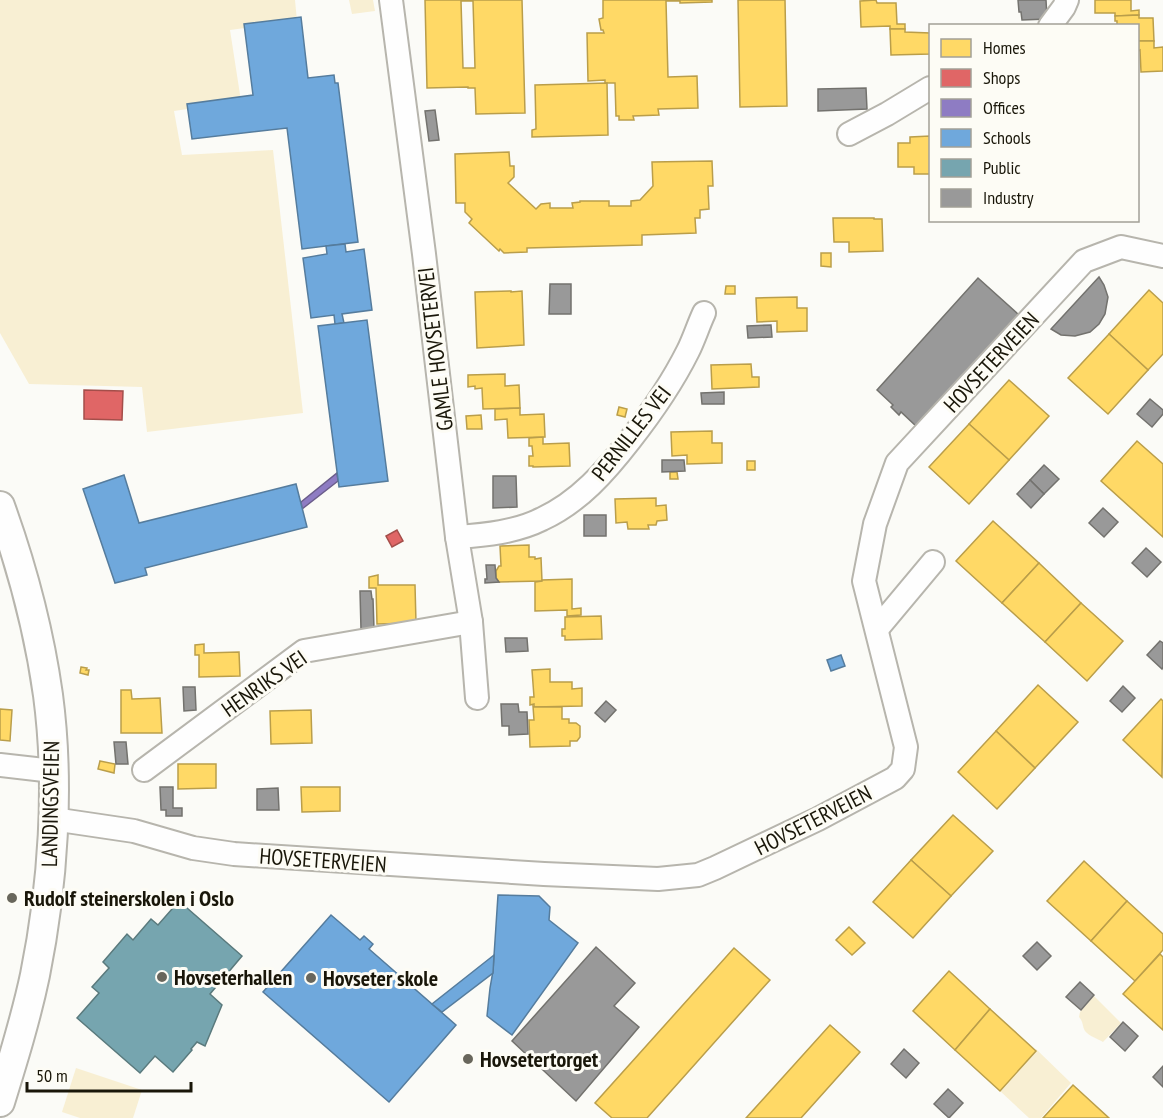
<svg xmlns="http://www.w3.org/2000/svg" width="1163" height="1118" font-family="'PT Sans Narrow',sans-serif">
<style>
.green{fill:#f8efd3}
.homes{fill:#ffd966;stroke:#ba9e4a;stroke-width:1.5;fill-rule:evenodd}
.shops{fill:#e06666;stroke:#a44e4a;stroke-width:1.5}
.offices{fill:#8e7cc3;stroke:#6b5d8b;stroke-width:1.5}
.schools{fill:#6fa8dc;stroke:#557c9d;stroke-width:1.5}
.public{fill:#76a5af;stroke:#5a7a7d;stroke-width:1.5}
.industry{fill:#999;stroke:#73726e;stroke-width:1.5}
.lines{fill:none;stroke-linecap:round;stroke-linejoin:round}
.minor-casing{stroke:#b7b5ad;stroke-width:26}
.tertiary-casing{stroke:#b7b5ad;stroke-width:32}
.minor{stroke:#fefefe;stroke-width:22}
.tertiary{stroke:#fefefe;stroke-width:28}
.poi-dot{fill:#68665c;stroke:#fdfcf5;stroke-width:2}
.labels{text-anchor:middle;stroke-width:6;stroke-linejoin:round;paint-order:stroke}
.street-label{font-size:22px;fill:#191609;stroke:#fdfcf5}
.poi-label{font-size:22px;font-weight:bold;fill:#191609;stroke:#fdfcf5;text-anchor:start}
</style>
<rect width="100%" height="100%" fill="#fbfbf7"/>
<g class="green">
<polygon points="0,0 295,0 297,21 230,30 241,101 174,111 182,155 273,150 303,413 147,432 142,387 29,384 0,333"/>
<polygon points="349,0 373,0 375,11 352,14"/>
<path d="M 1094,996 L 1121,1023 L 1103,1042 C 1098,1039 1089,1036 1085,1031 C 1082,1026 1084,1023 1079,1017 L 1080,1012 Z"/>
<polygon points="1036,1049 1071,1083 1041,1118 1029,1118 1000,1091"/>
<polygon points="76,1068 142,1090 133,1118 80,1118 62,1112"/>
</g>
<g class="homes">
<path d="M 425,0 L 522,0 L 525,113 L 476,114 L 475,88 L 468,88 L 468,87 L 427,88 ZM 461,1 L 473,1 L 475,68 L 463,68 Z"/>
<polygon points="603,0 712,0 712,2 680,3 680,1 666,1 668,77 697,76 698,108 658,109 659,115 633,116 634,120 619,120 619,116 616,116 615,83 605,83 605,80 588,81 587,33 604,33 603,30 601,30 599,19 603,18"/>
<polygon points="738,0 785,0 787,106 740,107"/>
<polygon points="876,0 877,3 896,3 897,24 905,24 905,29 890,29 890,26 861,27 860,1"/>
<polygon points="1095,0 1131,0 1131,11 1139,10 1139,15 1115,16 1115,13 1095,13"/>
<polygon points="1139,15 1139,18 1153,18 1154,41 1138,41 1138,26 1117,26 1117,21 1115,21 1115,16"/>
<polygon points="890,29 905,29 905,32 930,33 930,54 891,55"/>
<polygon points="1138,41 1154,41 1154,48 1163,47 1163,71 1141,72 1140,50 1138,51"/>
<polygon points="607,83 608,135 532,137 532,130 536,129 535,85"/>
<polygon points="930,136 930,174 914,174 914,167 898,167 898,143 910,143 910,137"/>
<polygon points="509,152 510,166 514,166 514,177 508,183 536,209 541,204 550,203 550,208 573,208 572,203 580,202 580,201 609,201 609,206 631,206 631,201 640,200 653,186 652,162 712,161 713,186 708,186 709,209 700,210 700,218 695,218 696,233 642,235 642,245 527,248 527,252 504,253 500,249 499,251 469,223 472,219 465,212 465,203 456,203 455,154"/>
<polygon points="833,218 874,218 874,219 882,219 883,251 849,252 849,242 834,242"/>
<polygon points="821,253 831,253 831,267 821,266"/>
<polygon points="726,286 735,286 735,294 725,294"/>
<polygon points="1149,290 1163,303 1163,354 1148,370 1109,334"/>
<polygon points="511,291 511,292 522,291 524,345 477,348 475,292"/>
<polygon points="797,297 797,308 807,308 807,331 777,332 777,321 757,322 756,298"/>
<polygon points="1109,334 1148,370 1108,414 1068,378"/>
<polygon points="751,364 752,377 759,377 759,387 712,389 711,365"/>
<polygon points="505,374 505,386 519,385 520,408 483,409 482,388 475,389 475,386 468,387 468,375"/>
<polygon points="1009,380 1049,416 1009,460 969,424"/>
<polygon points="619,407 627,409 625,417 617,415"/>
<polygon points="520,408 520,415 544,414 545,437 508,438 507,419 495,420 495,409"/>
<polygon points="481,415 482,429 467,429 466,416"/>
<polygon points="969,424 1009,460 969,504 929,467"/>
<polygon points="712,431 712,443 722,443 722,463 687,464 687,455 672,456 671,432"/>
<polygon points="543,437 543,444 569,443 570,466 533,467 533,466 529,466 529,456 533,456 532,446 529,446 529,438"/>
<polygon points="1137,441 1163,464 1163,537 1101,481"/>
<rect x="747" y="461" width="8" height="9"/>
<polygon points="670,472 677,472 678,479 670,479"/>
<polygon points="656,498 656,506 666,505 667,520 657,521 656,525 648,525 649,529 628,529 627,522 616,523 615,499"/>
<polygon points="993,521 1039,563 1002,603 956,561"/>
<polygon points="529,545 529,557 535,557 535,559 541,558 542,581 499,582 496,578 496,571 499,566 501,566 500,546"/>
<polygon points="1039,563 1081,603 1045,642 1002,603"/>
<polygon points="378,575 378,585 415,585 416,623 377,624 376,588 369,588 369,577"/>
<polygon points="572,579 572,609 581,608 581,615 567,616 567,610 535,611 535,582 542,581 542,580"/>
<polygon points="1081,603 1123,641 1087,681 1045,642"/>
<polygon points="601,616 602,639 565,640 565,636 562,636 562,629 565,629 565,617"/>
<polygon points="204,644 204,653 239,652 240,676 199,677 199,655 195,655 195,645"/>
<polygon points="81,667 87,668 86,670 89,670 88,675 80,673"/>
<polygon points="550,669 550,682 572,682 572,689 582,688 582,706 534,707 534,704 530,705 530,697 534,697 532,670"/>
<polygon points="1038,685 1078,722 1035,768 996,731"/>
<polygon points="121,690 131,690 132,699 160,698 162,733 121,733"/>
<polygon points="1161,699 1163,701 1162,777 1123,740"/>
<polygon points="533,706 534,707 562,707 562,719 569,719 569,723 576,723 580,726 580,737 577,741 570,741 570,746 530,747 529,720 534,720"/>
<polygon points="0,709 12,710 10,741 0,740"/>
<polygon points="311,710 312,743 271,744 270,711"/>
<polygon points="996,731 1035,768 997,809 958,772"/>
<polygon points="100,761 115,764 114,773 98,769"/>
<polygon points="178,764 216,764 216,788 178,789"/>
<polygon points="301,787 340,787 340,811 302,812"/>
<polygon points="953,815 993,851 951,896 911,860"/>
<polygon points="911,860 951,896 913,938 873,902"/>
<polygon points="1084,861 1127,901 1091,941 1047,901"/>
<polygon points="1127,901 1163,934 1163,950 1135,981 1091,941"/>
<polygon points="849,927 865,943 852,955 836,940"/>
<polygon points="734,948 770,980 647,1118 612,1118 595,1103"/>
<polygon points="1160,954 1163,957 1163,1030 1123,994"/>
<polygon points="949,971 990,1009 955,1050 913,1011"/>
<polygon points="990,1009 1036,1051 1000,1091 955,1050"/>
<polygon points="830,1025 860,1052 801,1118 746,1118"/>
<polygon points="1073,1085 1109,1118 1043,1118"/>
</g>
<g class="shops">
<polygon points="84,390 123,391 122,420 84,419"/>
<polygon points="397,530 403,541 392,547 386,536"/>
</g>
<polygon class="offices" points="337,473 338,481 302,509 301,502"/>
<g class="schools">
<polygon points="301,17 308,78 334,75 335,83 338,83 358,242 302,249 287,128 192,139 187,104 253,95 244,24"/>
<polygon points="345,244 346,252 364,249 372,310 342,314 344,323 335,324 334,315 311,318 303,258 327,254 326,246"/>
<polygon points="367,320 388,481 339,487 318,326"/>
<polygon points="124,475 139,523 296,484 307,527 145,568 147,575 115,583 83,489"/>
<polygon points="841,655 845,666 831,671 827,660"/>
<polygon points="498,895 539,896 550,907 549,920 578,943 512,1035 487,1016 490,988 493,971"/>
<polygon points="331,915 360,940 364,936 373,944 369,949 456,1025 389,1102 263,992"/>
<polygon points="494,955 493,973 442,1012 432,1004"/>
</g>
<polygon class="public" points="179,901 242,956 210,994 222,1005 205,1046 197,1042 191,1049 192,1050 173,1072 155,1056 140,1073 77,1018 99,993 92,987 109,968 103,962 127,934 133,940 151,919 158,925"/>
<g class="industry">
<polygon points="1018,0 1046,0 1047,19 1022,20 1021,12 1019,12"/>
<polygon points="866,88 867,109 818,111 818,89"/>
<polygon points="435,110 439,140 429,141 425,111"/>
<polygon points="1099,277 1104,285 1108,297 1105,314 1099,324 1090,332 1075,336 1061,335 1051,329"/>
<polygon points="978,278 1019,315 917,427 901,412 899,415 891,407 893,405 877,390"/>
<polygon points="550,284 571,284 571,314 549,314"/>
<polygon points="771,325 772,337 748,338 747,326"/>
<polygon points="724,392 724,404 702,404 701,393"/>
<polygon points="1150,399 1163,410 1163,414 1152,427 1137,414"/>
<polygon points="662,460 684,460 685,471 662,472"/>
<polygon points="1044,465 1059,479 1044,494 1030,480"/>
<polygon points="493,476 516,476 517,507 493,508"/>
<polygon points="1030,480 1044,494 1031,508 1017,494"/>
<polygon points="1103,508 1118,522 1104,537 1089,523"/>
<rect x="584" y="515" width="22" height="21"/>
<polygon points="1146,548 1161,562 1147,577 1132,563"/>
<polygon points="486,565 495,565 496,578 499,582 485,583 485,579 487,579"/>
<polygon points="360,591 371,591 372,599 373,599 374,629 361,629"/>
<polygon points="505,638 527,638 528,651 506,652"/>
<polygon points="1160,641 1163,643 1163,667 1162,669 1147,655"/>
<polygon points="1123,686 1135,698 1122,712 1110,701"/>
<polygon points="183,687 195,687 196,710 184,711"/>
<polygon points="606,701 616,710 605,722 595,713"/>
<polygon points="501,704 518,704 519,712 527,712 528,734 509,735 509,726 502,726"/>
<polygon points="114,742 126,742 128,764 116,764"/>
<polygon points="160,787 173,787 173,808 182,808 182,816 166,816 166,810 161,810"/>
<polygon points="278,788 279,810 257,810 257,789"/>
<polygon points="1037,942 1051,956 1037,970 1023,956"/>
<polygon points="596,947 635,983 614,1006 639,1027 576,1101 512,1041"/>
<polygon points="1080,982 1094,995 1081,1010 1066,997"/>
<polygon points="1123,1022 1138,1036 1125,1051 1110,1037"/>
<polygon points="904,1049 919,1063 906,1078 891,1064"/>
<polygon points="1163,1066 1163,1087 1153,1077"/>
<polygon points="948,1089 963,1103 949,1118 934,1104"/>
</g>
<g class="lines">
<g class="minor-casing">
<g id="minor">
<polyline points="391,0 424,254 457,537 471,622 477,698"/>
<polyline points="1050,26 1064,7 1067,0"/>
<polyline points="849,134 887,114 930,88"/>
<path d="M 457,537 C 486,535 516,532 542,519 C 579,502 606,471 630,440 C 652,412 672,383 688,351 C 694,339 698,326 704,313"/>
<polyline points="877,629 933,562"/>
<polyline points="0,765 53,771"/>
<polyline points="144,770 304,651 471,622"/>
<polyline points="53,819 134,831 193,848 234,854 544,874 658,879 698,875 715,868 818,819 895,778 903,769 906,747 864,581 875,524 897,463 1084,261 1121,247 1163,256"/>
</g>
</g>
<g class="tertiary-casing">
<path id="tertiary" d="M 0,506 C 22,567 39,631 48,695 C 60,785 53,886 35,975 C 26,1018 13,1060 0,1102"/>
</g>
<use href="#minor" class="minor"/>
<use href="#tertiary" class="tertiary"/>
</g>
<g class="poi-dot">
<circle cx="12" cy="898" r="6"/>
<circle cx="162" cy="977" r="6"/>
<circle cx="311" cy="978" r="6"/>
<circle cx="468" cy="1059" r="6"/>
</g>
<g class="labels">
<g class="street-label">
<text transform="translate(435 349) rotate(-97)" y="8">GAMLE HOVSETERVEI</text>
<text transform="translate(991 362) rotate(-47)" y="8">HOVSETERVEIEN</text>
<text transform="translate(631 433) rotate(-52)" y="8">PERNILLES VEI</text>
<text transform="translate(264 683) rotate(-35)" y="8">HENRIKS VEI</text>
<text transform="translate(50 804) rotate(-89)" y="8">LANDINGSVEIEN</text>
<text transform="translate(813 820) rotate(-27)" y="8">HOVSETERVEIEN</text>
<text transform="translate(323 860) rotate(4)" y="8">HOVSETERVEIEN</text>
</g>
<g class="poi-label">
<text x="24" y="906">Rudolf steinerskolen i Oslo</text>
<text x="174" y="985">Hovseterhallen</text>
<text x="323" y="986">Hovseter skole</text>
<text x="480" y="1067">Hovsetertorget</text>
</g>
</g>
<rect x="929" y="24" width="210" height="198" fill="#fdfcf5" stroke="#a2a097" stroke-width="1.5"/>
<rect x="941" y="39" width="30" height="18" fill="#ffd966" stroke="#a2a097" stroke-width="1.5"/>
<text x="983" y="54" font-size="18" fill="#191609">Homes</text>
<rect x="941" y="69" width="30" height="18" fill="#e06666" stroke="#a2a097" stroke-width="1.5"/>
<text x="983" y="84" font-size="18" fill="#191609">Shops</text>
<rect x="941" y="99" width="30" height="18" fill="#8e7cc3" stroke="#a2a097" stroke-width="1.5"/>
<text x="983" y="114" font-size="18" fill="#191609">Offices</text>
<rect x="941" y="129" width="30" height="18" fill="#6fa8dc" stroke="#a2a097" stroke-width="1.5"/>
<text x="983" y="144" font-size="18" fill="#191609">Schools</text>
<rect x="941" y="159" width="30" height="18" fill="#76a5af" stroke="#a2a097" stroke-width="1.5"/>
<text x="983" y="174" font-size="18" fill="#191609">Public</text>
<rect x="941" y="189" width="30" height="18" fill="#999999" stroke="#a2a097" stroke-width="1.5"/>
<text x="983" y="204" font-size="18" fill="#191609">Industry</text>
<path d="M27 1082v9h164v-9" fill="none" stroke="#191609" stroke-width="3"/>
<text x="36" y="1082" font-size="18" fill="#191609" stroke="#fdfcf5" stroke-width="4.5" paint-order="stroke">50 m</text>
</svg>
